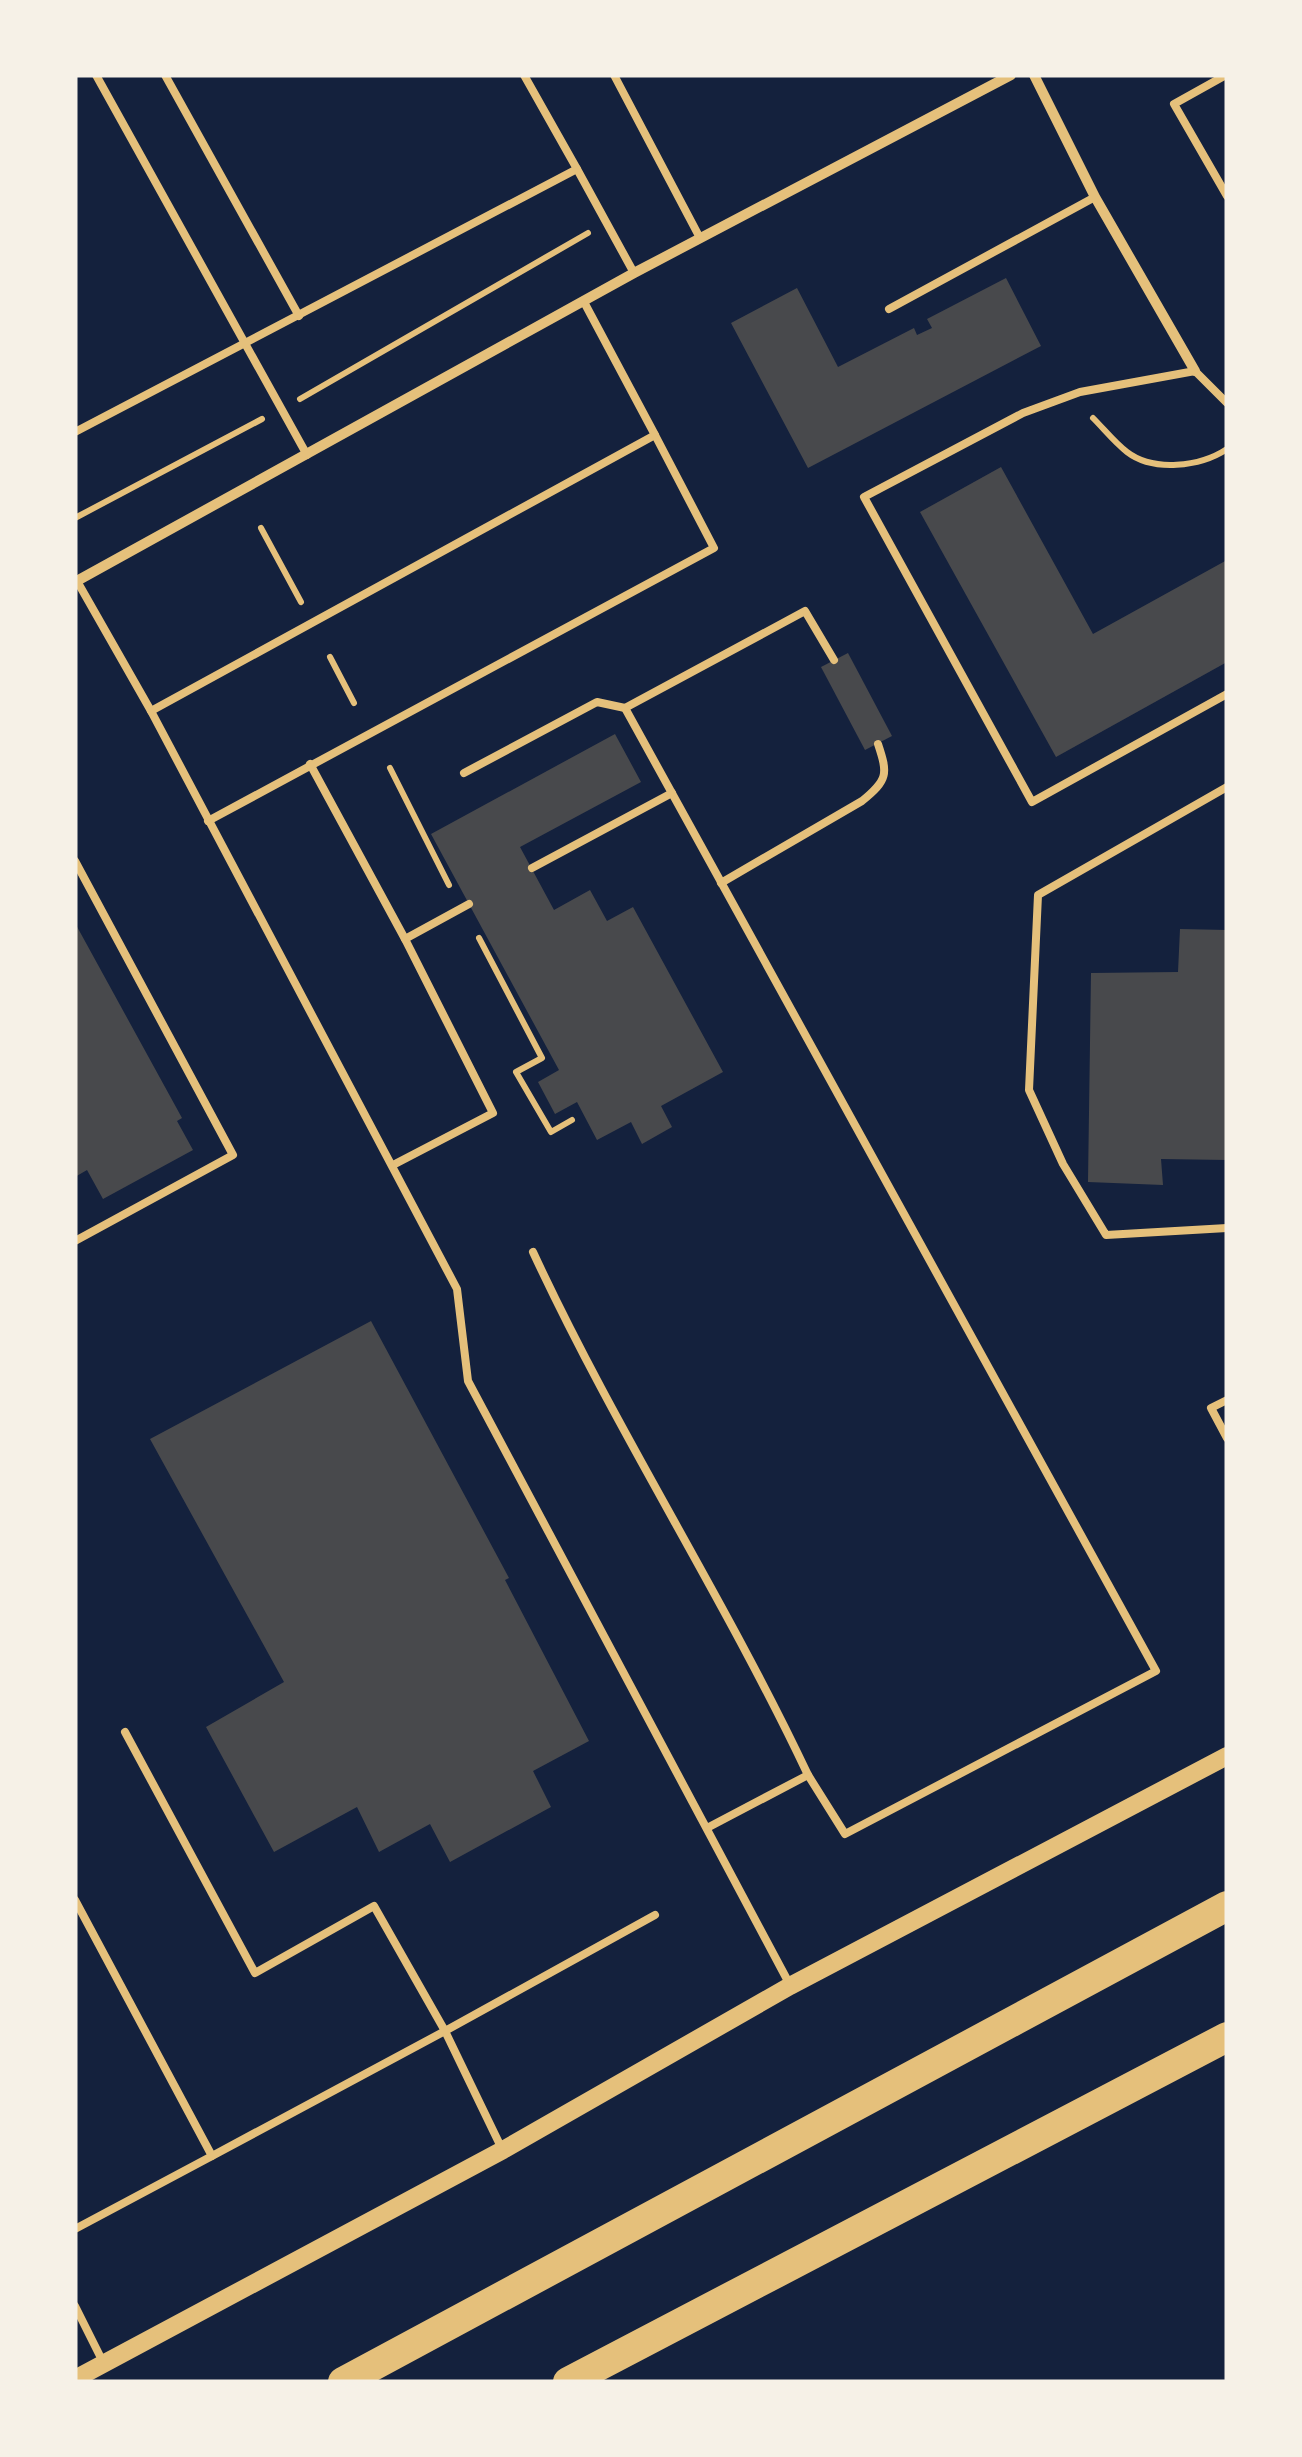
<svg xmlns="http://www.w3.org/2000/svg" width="1302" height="2457" font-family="'DM Sans',sans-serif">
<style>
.building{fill:#48494c}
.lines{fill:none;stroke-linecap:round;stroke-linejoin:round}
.path{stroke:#e5c07b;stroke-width:6}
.service{stroke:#e5c07b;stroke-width:8}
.minor{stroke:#e5c07b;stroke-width:10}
.tertiary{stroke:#e5c07b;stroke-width:18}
.motorway{stroke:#e5c07b;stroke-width:30}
</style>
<rect width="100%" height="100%" fill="#14213d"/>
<g class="building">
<polygon points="1006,278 1041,346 808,468 731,323 797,288 838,367 914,328 917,335 932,328 927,319"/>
<polygon points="1001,467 1093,634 1227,560 1227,662 1056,757 920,512"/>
<polygon points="848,653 892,736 865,750 821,667"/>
<polygon points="615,734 641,782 520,847 554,910 590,890 607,921 633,907 723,1072 661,1106 672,1127 642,1144 631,1122 597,1140 577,1102 555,1114 538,1082 559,1070 431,834"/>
<polygon points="75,923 182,1118 177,1121 193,1150 103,1199 87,1170 75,1177"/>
<polygon points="1180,929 1227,930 1227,1160 1161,1159 1163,1185 1088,1182 1091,973 1178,972"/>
<polygon points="371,1321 509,1578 505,1580 589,1741 533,1771 551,1807 450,1862 430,1824 379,1852 357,1807 274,1852 206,1727 284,1682 150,1439"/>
</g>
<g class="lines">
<g class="path">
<polyline points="300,399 588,233"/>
<path d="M 1093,418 C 1104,429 1115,443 1127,452 C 1153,472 1200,467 1227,449"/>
<polyline points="75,518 262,419"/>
<polyline points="261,528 301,602"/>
<polyline points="330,657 354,703"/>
<polyline points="390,768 449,885"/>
<polyline points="479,938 542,1058 516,1072 551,1132 572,1120"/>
</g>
<g class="service">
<polyline points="96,75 307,455"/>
<polyline points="165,75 299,316"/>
<polyline points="614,75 700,238"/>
<polyline points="1226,75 1174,104 1227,196"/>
<polyline points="577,169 634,273"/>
<polyline points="889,309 1095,197"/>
<polyline points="1227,403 1195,371 1080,392 1023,413 864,497 1032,802 1227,694"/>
<polyline points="75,432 577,169 524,75"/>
<polyline points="77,581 151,711 457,1289 468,1381 790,1985"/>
<polyline points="625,708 805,611 834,660"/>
<polyline points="151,711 655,435 584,302"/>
<polyline points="310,764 405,939 493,1113 393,1165"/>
<polyline points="464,773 597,702 625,708 1156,1671 845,1834 808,1775 707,1828"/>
<polyline points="1227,787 1038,895 1029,1090 1063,1164 1106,1235 1227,1228"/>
<polyline points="208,821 714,548 655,435"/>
<polyline points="75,861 233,1155 75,1241"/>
<polyline points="532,868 672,793"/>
<path d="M 721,883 L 862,801 C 888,780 888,774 878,744"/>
<polyline points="405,939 469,904"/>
<path d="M 533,1252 C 616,1431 724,1597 808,1775"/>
<polyline points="1227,1400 1211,1408 1227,1438"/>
<polyline points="125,1732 255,1973 374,1906 445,2031 655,1915"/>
<polyline points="75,1900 212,2156 75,2229"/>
<polyline points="212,2156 445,2031 502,2149"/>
<polyline points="75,2306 104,2364"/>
</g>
<g class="minor">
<polyline points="1034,75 1095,197 1195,371"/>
<polyline points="75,582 634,273 1011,75"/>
</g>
<polyline class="tertiary" points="75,2379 503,2150 790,1986 1227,1756"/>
<g class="motorway">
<polyline points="343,2382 1227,1906"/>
<polyline points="568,2382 1227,2037"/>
</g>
</g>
<rect width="1302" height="2457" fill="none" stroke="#f6f1e7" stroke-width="155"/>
</svg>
